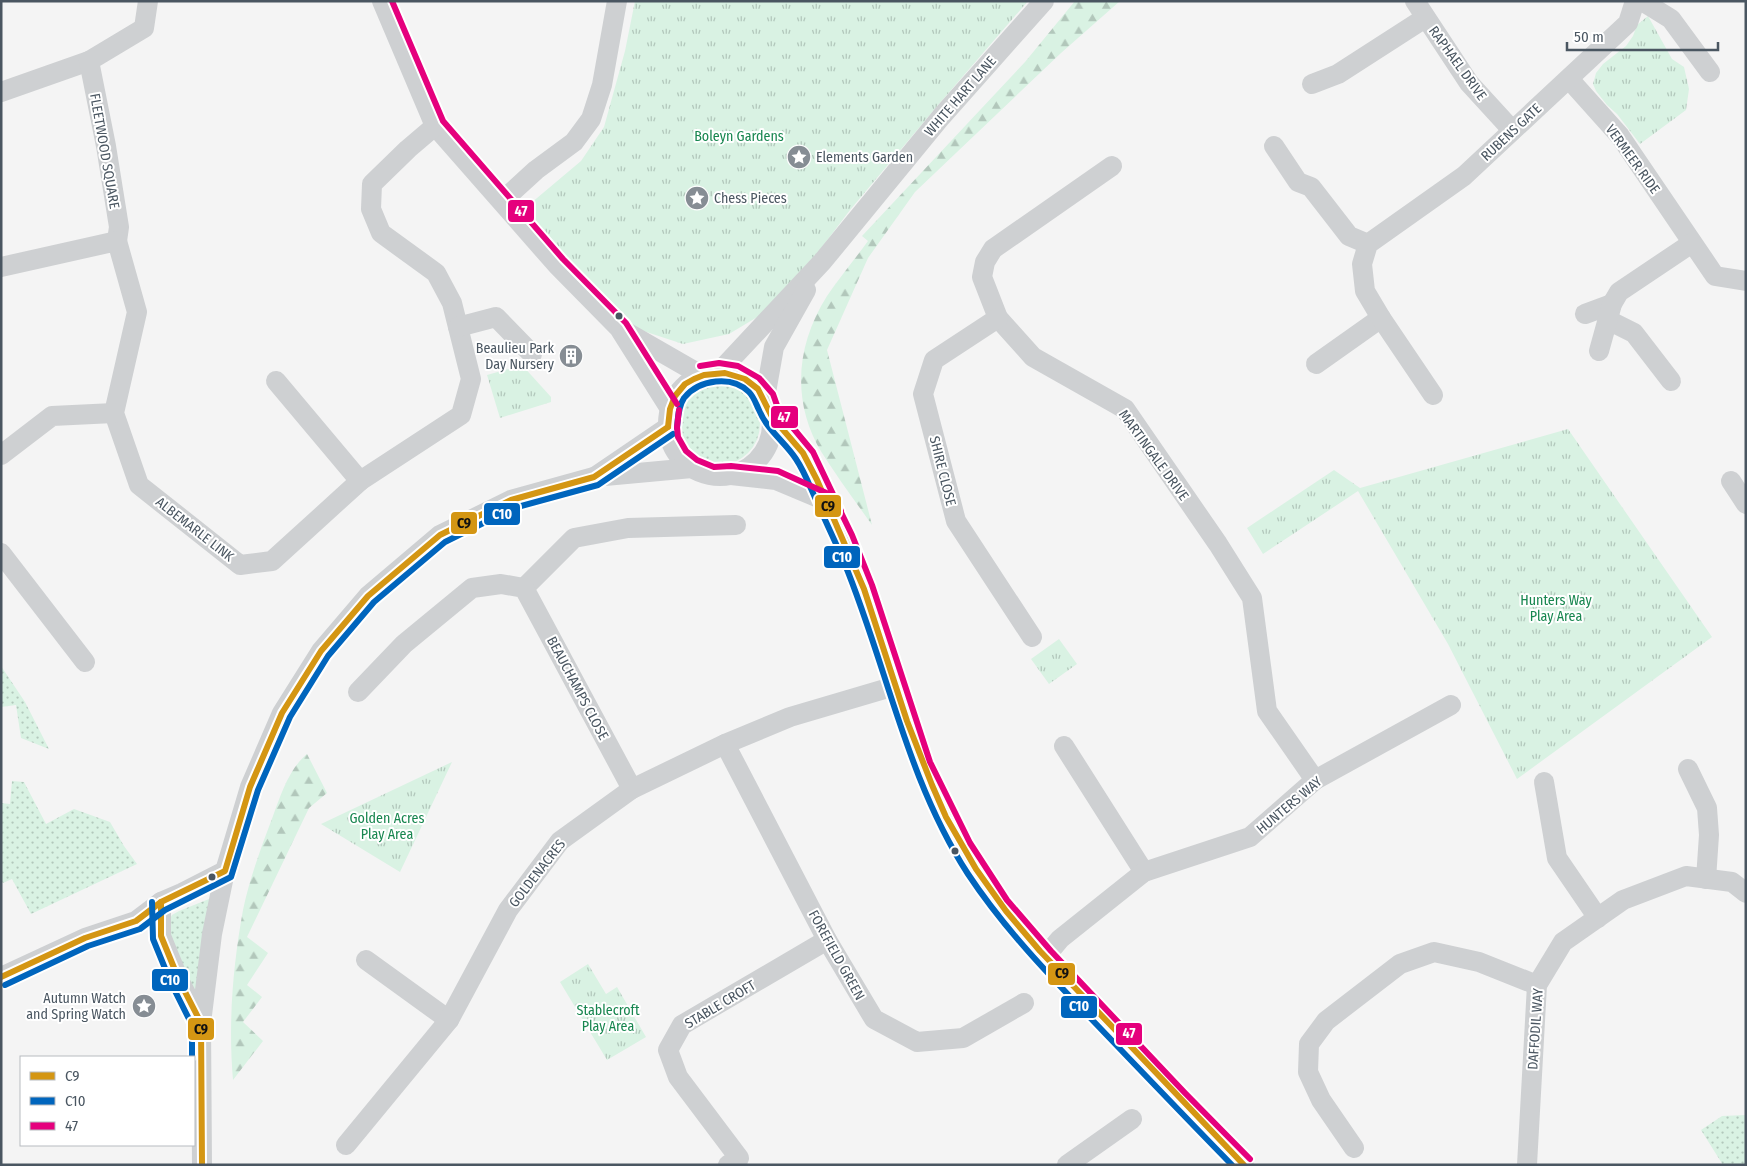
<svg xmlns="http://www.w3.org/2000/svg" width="1747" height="1166" font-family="'Fira Sans Condensed',sans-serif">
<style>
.grass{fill:url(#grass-dots)}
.forest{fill:url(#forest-firs)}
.park{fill:url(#park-tufts)}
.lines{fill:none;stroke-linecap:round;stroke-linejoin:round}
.minor{stroke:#ced0d2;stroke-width:20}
.bus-1-casing{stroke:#fff;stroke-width:10}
.bus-2-casing{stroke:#fff;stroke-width:10}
.bus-3-casing{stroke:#fff;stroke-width:10}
.bus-1{stroke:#d49613;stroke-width:6}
.bus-2{stroke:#0065bd;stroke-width:6}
.bus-3{stroke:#e5007d;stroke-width:6}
.bus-dot{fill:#4a5661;stroke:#fff;stroke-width:2}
.labels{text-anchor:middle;stroke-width:4;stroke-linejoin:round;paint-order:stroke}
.street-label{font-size:14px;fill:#4a5661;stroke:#fff}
.park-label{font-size:14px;fill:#17864f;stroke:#fff}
.poi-label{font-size:14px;fill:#4a5661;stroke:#fff;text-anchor:start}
.line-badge{stroke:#fff;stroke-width:2}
.badge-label{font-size:14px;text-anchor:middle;font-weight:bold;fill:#fff}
.pale-badge-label{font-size:14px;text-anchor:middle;font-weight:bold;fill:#111}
</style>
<defs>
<pattern id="grass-dots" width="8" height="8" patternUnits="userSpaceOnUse" patternTransform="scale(1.25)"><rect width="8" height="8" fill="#d9f2e3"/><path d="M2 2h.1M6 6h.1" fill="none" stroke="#b2c7bb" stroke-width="1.8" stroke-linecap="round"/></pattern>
<pattern id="forest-firs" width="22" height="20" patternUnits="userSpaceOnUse" patternTransform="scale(1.25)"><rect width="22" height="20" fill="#d9f2e3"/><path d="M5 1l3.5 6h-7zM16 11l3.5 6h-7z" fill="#b2c7bb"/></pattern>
<pattern id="park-tufts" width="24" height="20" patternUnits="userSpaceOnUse" patternTransform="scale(1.25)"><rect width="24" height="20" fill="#d9f2e3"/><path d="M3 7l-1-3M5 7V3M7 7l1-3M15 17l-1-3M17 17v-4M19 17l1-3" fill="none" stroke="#b2c7bb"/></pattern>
</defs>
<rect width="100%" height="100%" fill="#f4f4f4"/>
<g class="grass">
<circle cx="719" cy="424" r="41"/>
<polygon points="1,666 25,702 49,749 21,738 16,705 1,707"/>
<polygon points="12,781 24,782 46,824 74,809 110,822 124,846 137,864 31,914 12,879 3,883 1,880 1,803 10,804"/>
<polygon points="214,897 200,1003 165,927 172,915 179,911"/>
<polygon points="1746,1115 1746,1165 1723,1165 1701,1130 1722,1116"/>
</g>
<g class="forest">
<path d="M 1075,1 L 1120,1 L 1061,53 L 915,192 L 868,258 L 827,350 L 872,525 C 855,501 838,478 822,453 C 791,402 796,345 827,296 C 840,277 855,259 868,241 L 862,236 L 1025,62 Z"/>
<path d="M 307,754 L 327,793 L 309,808 L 247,937 L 268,953 L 247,985 L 262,997 L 243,1022 L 263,1041 L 233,1080 C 228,1023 233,965 243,910 C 249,880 262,845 273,816 C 281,794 289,769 307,754 Z"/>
</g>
<g class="park">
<polygon points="635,1 1028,1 939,104 850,210 819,251 759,316 729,334 683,344 625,325 518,214 581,161 604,127 625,51"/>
<polygon points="1648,16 1672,59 1684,67 1689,89 1686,110 1640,144 1617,114 1607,105 1596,91 1593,84 1596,73 1603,64 1626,46 1633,36 1637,25"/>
<polygon points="522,365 551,397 551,402 500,418 487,375"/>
<polygon points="1568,429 1712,637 1517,779 1448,644 1358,491 1263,554 1247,528 1334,470 1360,488"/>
<polygon points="1059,639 1077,664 1049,684 1031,659"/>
<polygon points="452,762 400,872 321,824"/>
<polygon points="588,964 606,994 617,987 646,1037 607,1060 560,982"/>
</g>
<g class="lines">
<g class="minor">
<polyline points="382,1 435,126 557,265 619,328 670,409"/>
<polyline points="1415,1 1469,83 1512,130"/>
<polyline points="1642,1 1671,19 1710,72"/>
<polyline points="1569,79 1620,136 1715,276 1746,281"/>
<polyline points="1312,84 1338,74 1425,18"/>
<polyline points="1,92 89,61"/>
<polyline points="1274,146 1298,182 1311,187 1349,236 1368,244"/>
<polyline points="1112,166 993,249 985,262 982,277 998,318 1033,357 1125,409 1218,544 1252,598 1267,711 1315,780"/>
<polyline points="502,201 536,170 574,142 591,119 602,85 617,1"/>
<polyline points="117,241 119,227 106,146 89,61 144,28 148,1"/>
<polyline points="1,267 117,241 137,312 114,413 139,485 240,565 272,561 360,481 461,415 471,379 452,303 436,273 381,233 371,209 372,184 408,149 435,126"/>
<polyline points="1585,314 1612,304"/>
<polyline points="998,318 934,360 923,394 956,521 1032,637"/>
<polyline points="1608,320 1634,333 1671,381"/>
<polyline points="458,327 496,317 532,354"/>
<polyline points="621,329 701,375"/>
<polyline points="1599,351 1612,304 1619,292 1692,243"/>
<polyline points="1316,364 1381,318"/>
<polyline points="719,372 822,262 941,117 1044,1"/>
<circle cx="720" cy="424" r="52"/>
<polyline points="276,381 360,481"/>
<polyline points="1433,395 1381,318 1365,291 1362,264 1368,244 1464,176 1628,23 1635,1"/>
<polyline points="765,398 774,347 806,290"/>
<polyline points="771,415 805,456 844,538 864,588 922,765 962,847 1000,905 1045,957 1179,1099 1244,1165"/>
<polyline points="1,455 52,416 114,413"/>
<polyline points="731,475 776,480 826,501"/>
<polyline points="596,476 668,427"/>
<polyline points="1731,481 1746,504"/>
<polyline points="1,553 85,662"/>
<polyline points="524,588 574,538 628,528 736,525"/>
<polyline points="358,692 404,644 472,588 501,584 524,588 632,789"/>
<polyline points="725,744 827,940 874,1019 917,1042 963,1038 1024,1003"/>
<polyline points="1064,746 1144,872"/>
<polyline points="1688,769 1707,808 1709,835 1706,879"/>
<polyline points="1544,782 1557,858 1598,918"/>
<polyline points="161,902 161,936 179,980 201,1023"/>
<polyline points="1045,957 1060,939 1144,872 1250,837 1315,780 1451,705"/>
<polyline points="366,960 449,1020"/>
<polyline points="1,977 85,938 136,921 161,902 182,893 225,871"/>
<polyline points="346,1145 449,1020 508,910 560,841 632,789 725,744 790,717 895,686"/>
<polyline points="1354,1148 1321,1100 1308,1072 1309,1044 1326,1021 1400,964 1434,952 1479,962 1537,985"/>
<polyline points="202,1165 201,1023 212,934 225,871 250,787 282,713 321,651 368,596 440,535 511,500 594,477 692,468"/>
<polyline points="728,1165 739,1158 678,1077 668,1050 682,1025 827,940"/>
<polyline points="1067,1165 1132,1119"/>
<polyline points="1527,1165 1537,985 1563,942 1623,900 1686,876 1732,882 1746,893"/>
</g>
<g class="bus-1-casing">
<g id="bus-1">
<polyline points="668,427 670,409 675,396 685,384 694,379 704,375 725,373 745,379 758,389 772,417 803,453 817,480 864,589 907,721 932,785 946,817 976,869 1006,911 1040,951 1244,1165"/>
<polyline points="161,902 161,936 179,980 201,1023 202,1165"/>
<polyline points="1,977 85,938 136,921 161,902 225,871 250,787 282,713 321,651 368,596 440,535 511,500 594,477 668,427"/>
</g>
</g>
<g class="bus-2-casing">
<g id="bus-2">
<path d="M 677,428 C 678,418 678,407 684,398 C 699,379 732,375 749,392 C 754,397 756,404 759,410 C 767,430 785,442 796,459 C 806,474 811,490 819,506 C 827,525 836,543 844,562 C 887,666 906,778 968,874 C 1005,930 1053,979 1099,1027 C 1143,1073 1187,1119 1232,1165"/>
<polyline points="152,902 153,939 171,983 192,1025 192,1057"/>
<polyline points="5,985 88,946 140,929 165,910 231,877 258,790 290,717 328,656 374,602 445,542 514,508 598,485 673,434"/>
</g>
</g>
<g class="bus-3-casing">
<g id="bus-3">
<polyline points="392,1 443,121 563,259 626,323 677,404"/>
<polyline points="700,366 719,363 738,366 759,378 773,394 779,411 813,452 841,511"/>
<polyline points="679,410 677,427 678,437 686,451 697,460 714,467 731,466 778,471 833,496 852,535 872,585 930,762 970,843 1007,900 1051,951 1185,1093 1250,1159"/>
</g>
</g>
<use href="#bus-1" class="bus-1"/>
<use href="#bus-2" class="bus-2"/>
<use href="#bus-3" class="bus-3"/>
</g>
<defs>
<g id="sight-disc" transform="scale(1.25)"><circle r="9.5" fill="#868d94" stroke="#fff"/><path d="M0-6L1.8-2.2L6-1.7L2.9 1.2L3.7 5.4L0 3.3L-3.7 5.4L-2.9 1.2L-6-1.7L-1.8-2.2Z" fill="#fff"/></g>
<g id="building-disc" transform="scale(1.25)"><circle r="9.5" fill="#868d94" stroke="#fff"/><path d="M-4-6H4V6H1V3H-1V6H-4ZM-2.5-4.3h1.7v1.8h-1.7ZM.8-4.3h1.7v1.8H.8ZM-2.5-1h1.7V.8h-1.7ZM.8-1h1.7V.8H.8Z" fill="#fff"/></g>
</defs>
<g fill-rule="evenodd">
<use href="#sight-disc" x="799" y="157"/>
<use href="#sight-disc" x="697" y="198"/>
<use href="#building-disc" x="571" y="356"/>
<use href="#sight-disc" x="144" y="1006"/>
</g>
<g class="bus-dot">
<circle cx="619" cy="316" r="4.5"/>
<circle cx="955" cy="851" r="4.5"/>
<circle cx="212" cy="877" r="4.5"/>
</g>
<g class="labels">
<g class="street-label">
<text transform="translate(1458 63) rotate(54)" y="5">RAPHAEL DRIVE</text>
<text transform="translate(960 96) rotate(-49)" y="5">WHITE HART LANE</text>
<text transform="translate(1511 132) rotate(-43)" y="5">RUBENS GATE</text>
<text transform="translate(105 151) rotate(80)" y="5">FLEETWOOD SQUARE</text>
<text transform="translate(1633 159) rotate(54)" y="5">VERMEER RIDE</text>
<text transform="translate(1154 455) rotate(54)" y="5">MARTINGALE DRIVE</text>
<text transform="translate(943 471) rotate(76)" y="5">SHIRE CLOSE</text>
<text transform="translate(195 529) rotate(38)" y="5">ALBEMARLE LINK</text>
<text transform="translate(578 688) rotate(62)" y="5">BEAUCHAMPS CLOSE</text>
<text transform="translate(1289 805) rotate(-40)" y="5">HUNTERS WAY</text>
<text transform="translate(537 873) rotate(-52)" y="5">GOLDENACRES</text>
<text transform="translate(837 955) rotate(61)" y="5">FOREFIELD GREEN</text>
<text transform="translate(720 1004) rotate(-31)" y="5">STABLE CROFT</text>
<text transform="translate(1535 1029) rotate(-86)" y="5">DAFFODIL WAY</text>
</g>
<g class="park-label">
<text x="739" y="141">Boleyn Gardens</text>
<text x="1556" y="605">Hunters Way<tspan x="1556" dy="16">Play Area</tspan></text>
<text x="387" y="823">Golden Acres<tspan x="387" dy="16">Play Area</tspan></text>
<text x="608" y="1015">Stablecroft<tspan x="608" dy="16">Play Area</tspan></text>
</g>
<g class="poi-label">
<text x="816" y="162">Elements Garden</text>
<text x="714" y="203">Chess Pieces</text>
<text x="554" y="353" text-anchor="end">Beaulieu Park<tspan x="554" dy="16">Day Nursery</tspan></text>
<text x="126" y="1003" text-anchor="end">Autumn Watch<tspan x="126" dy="16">and Spring Watch</tspan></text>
</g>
</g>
<g class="line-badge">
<rect x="507" y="199" width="28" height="24" rx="5" fill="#e5007d"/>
<rect x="770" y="405" width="29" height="24" rx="5" fill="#e5007d"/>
<rect x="814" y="494" width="28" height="24" rx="5" fill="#d49613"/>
<rect x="483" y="502" width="38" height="24" rx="5" fill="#0065bd"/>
<rect x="450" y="511" width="28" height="24" rx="5" fill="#d49613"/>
<rect x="823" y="545" width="38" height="24" rx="5" fill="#0065bd"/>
<rect x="1047" y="962" width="29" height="24" rx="5" fill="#d49613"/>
<rect x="151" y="968" width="38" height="24" rx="5" fill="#0065bd"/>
<rect x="1060" y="995" width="38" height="24" rx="5" fill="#0065bd"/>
<rect x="187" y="1017" width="28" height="24" rx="5" fill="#d49613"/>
<rect x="1115" y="1022" width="28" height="24" rx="5" fill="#e5007d"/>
</g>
<g class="badge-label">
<text x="521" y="216">47</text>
<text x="784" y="422">47</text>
<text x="502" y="519">C10</text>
<text x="842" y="562">C10</text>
<text x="170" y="985">C10</text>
<text x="1079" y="1011">C10</text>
<text x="1129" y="1038">47</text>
</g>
<g class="pale-badge-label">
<text x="828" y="511">C9</text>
<text x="464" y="528">C9</text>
<text x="1062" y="978">C9</text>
<text x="201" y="1034">C9</text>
</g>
<rect width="1747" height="1166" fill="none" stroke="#4a5661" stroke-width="5"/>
<rect x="20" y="1056" width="175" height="90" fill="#ffffff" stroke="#b7bbc0"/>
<rect x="30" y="1072" width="25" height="8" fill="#d49613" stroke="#b7bbc0"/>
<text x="65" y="1081" font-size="15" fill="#4a5661">C9</text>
<rect x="30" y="1097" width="25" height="8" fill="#0065bd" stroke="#b7bbc0"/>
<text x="65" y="1106" font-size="15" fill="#4a5661">C10</text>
<rect x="30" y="1122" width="25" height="8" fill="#e5007d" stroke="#b7bbc0"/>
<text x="65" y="1131" font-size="15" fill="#4a5661">47</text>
<path d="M1567 42v8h151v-8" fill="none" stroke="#4a5661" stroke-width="2.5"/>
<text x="1574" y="42" font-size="15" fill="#4a5661" stroke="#ffffff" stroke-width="4" paint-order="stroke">50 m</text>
</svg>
